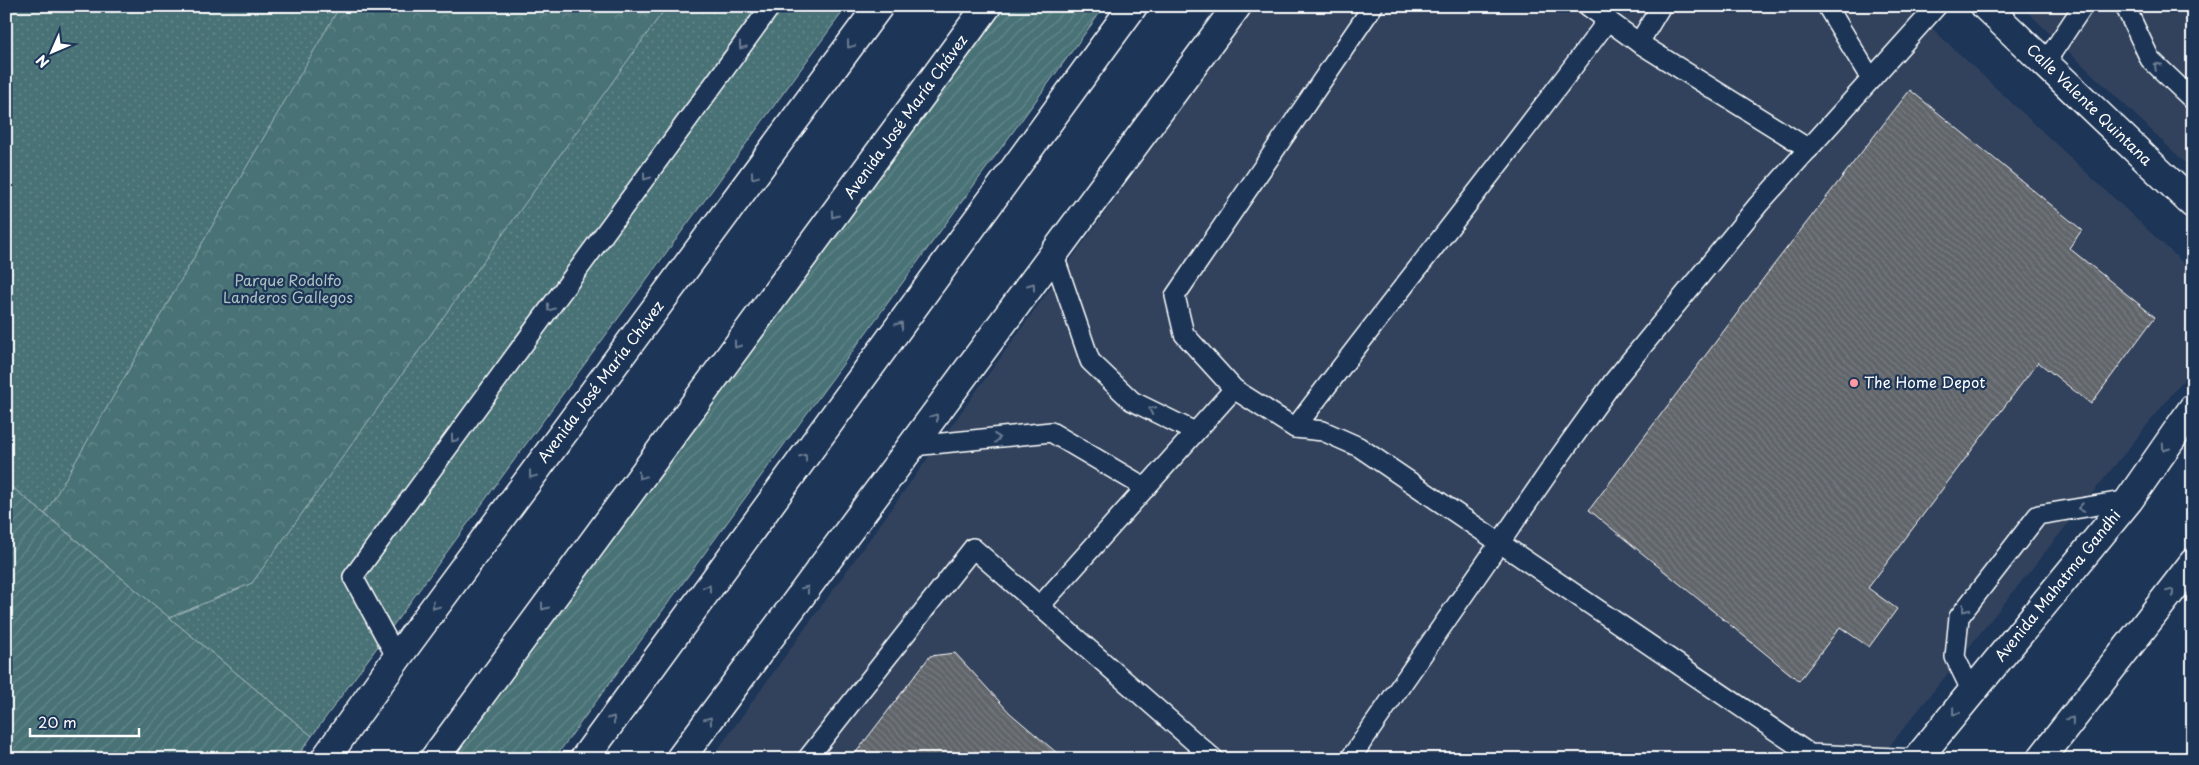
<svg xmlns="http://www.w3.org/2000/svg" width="2199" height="765" font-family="'Playpen Sans',sans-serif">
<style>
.built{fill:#31435d}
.grass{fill:url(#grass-dots);stroke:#a4b8ba}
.forest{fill:url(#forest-crowns);stroke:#a4b8ba}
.garden{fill:url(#garden-furrows);stroke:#a4b8ba}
.building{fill:url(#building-back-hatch);stroke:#fff}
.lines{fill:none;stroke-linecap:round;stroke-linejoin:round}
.lane-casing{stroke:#fff;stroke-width:22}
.street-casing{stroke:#fff;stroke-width:31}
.secondary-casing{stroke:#fff;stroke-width:31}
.primary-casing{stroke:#fff;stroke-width:31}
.lane{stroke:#1d3557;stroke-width:19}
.street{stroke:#1d3557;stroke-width:28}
.secondary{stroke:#1d3557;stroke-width:28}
.primary{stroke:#1d3557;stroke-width:28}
.oneway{stroke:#6c7c92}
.poi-dot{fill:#ff9aa2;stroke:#1d3557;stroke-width:2}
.labels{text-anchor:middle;stroke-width:4.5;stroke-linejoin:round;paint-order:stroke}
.street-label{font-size:15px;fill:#fff;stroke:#1d3557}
.park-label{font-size:15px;fill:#adc0c1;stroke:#1d3557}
.poi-label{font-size:15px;fill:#fff;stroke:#1d3557;text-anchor:start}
</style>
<defs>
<pattern id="grass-dots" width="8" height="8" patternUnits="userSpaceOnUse" patternTransform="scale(1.25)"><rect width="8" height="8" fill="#497276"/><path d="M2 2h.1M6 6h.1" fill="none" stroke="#64878b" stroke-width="1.8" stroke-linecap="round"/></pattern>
<pattern id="forest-crowns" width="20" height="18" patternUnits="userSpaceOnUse" patternTransform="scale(1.25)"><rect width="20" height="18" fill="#497276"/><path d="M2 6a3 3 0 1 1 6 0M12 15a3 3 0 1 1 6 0" fill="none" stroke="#64878b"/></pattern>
<pattern id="garden-furrows" width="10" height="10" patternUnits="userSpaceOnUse" patternTransform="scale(1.25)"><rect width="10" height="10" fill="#497276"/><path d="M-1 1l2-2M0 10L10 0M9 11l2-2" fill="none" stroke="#64878b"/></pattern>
<pattern id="building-back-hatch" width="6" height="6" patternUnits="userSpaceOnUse" patternTransform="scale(1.25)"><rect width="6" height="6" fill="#61656b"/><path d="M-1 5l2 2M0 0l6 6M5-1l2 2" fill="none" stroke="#797c81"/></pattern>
</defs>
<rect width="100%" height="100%" fill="#1d3557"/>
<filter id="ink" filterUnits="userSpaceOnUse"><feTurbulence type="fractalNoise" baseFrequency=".02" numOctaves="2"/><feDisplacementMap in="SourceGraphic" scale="10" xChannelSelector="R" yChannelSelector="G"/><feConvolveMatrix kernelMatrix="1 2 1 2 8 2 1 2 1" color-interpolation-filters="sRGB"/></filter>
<g filter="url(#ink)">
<g class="built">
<polygon points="1254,6 1908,6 2193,272 2193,368 1879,759 711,759"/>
<polygon points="2021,6 2193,6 2193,170"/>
</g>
<polygon class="grass" points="6,6 847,6 312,736 6,482"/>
<polygon class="forest" points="340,6 667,6 252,583 169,618 45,514"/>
<g class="garden">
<polygon points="994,6 1105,6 554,759 446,759"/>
<polygon points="6,482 312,736 296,759 6,759"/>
</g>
<g class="building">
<polygon points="1910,90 2082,230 2069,248 2155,317 2091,404 2038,362 1868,588 1897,609 1869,647 1840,627 1799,681 1589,510 1769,271"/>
<polygon points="955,653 1010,713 1064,759 851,759 930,656"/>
</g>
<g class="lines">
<g class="lane-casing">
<g id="lane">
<polyline points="1588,6 1639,43 1809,149"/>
<polyline points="1827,6 1871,79"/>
<polyline points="2125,6 2150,59 2193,100"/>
<polyline points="1639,43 1661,6"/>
<polyline points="2045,63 2083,6"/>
<polyline points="1054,256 1090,361 1132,401 1195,432"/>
<polyline points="1234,389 1184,334 1175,296 1373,6"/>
<path d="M 1295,428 C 1398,291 1506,158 1608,20"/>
<polyline points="913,446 1051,432 1146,488"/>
<polyline points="1040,606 1234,389 1295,428 1323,431 1359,447 1810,754 1917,759"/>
<polyline points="397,658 353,577 771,6"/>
<polyline points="1972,692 1955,657 1959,617 2038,515 2129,500"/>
<polyline points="807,759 973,548 1214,759"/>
<polyline points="1350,759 1555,463 1613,382 1758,205 1937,6"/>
</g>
</g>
<g class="street-casing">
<g id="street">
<polyline points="1985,6 2193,204"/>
<polyline points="680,759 1237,6"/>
</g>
</g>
<g class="secondary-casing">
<g id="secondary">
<polyline points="325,759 397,658 879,6"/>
<polyline points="1917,759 2129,500 2193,408"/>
<polyline points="2041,759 2193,563"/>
</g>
</g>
<g class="primary-casing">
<g id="primary">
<polyline points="434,759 987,6"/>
<polyline points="584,759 1133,6"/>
</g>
</g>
<use href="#lane" class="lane"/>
<use href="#street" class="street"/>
<use href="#secondary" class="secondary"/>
<use href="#primary" class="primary"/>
</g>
<defs><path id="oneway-chevron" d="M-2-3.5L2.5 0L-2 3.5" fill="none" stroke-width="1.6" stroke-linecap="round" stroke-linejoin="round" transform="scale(1.25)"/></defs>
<g class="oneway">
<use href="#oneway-chevron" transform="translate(850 45) rotate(127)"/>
<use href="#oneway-chevron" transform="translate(742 46) rotate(126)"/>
<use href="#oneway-chevron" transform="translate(2157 66) rotate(-137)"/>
<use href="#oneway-chevron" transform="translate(754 176) rotate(127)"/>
<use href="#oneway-chevron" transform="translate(646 177) rotate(126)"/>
<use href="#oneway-chevron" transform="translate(834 215) rotate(126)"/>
<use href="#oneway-chevron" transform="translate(1032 286) rotate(-54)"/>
<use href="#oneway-chevron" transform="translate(550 308) rotate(126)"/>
<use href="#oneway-chevron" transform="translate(900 325) rotate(-54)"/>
<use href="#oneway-chevron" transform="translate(737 345) rotate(126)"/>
<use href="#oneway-chevron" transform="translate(1152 410) rotate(-153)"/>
<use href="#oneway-chevron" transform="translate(935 417) rotate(-53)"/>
<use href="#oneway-chevron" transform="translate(997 438) rotate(-6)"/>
<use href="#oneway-chevron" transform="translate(454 439) rotate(126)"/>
<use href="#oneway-chevron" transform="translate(2165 448) rotate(125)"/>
<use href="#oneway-chevron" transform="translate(804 457) rotate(-54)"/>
<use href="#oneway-chevron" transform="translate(532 475) rotate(127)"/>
<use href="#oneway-chevron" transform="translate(641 476) rotate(126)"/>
<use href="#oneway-chevron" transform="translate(2081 508) rotate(171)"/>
<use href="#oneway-chevron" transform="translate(708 588) rotate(-54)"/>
<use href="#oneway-chevron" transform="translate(806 589) rotate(-53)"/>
<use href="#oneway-chevron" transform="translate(2171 592) rotate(-52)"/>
<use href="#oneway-chevron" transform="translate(435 606) rotate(127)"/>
<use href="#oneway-chevron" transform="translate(544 607) rotate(126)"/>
<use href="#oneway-chevron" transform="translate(1965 609) rotate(128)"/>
<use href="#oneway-chevron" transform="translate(1955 712) rotate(129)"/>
<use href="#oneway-chevron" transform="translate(612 719) rotate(-54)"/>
<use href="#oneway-chevron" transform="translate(709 720) rotate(-53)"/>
<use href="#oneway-chevron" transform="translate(2071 720) rotate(-52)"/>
</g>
</g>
<circle class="poi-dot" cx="1854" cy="383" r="5"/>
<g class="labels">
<g class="street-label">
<text transform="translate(2089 105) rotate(44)" y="5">Calle Valente Quintana</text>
<text transform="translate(906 117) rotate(-54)" y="5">Avenida José María Chávez</text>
<text transform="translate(601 382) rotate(-53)" y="5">Avenida José María Chávez</text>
<text transform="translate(2058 586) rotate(-51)" y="5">Avenida Mahatma Gandhi</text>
</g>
<g class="park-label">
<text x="288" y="286">Parque Rodolfo<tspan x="288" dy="17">Landeros Gallegos</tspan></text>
</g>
<g class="poi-label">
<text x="1864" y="388">The Home Depot</text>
</g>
</g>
<rect width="2199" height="765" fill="none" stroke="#1d3557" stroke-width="25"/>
<rect x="12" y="12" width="2174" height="740" fill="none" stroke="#fff" stroke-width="2" filter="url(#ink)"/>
<g transform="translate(52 52) rotate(225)" stroke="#1d3557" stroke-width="4" paint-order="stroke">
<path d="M0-4L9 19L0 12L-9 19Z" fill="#ffffff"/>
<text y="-8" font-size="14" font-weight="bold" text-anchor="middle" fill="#ffffff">N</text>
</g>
<path d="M30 728v8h109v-8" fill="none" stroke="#ffffff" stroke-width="2.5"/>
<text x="38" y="728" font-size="15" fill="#ffffff" stroke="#1d3557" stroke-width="4" paint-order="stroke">20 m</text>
</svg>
